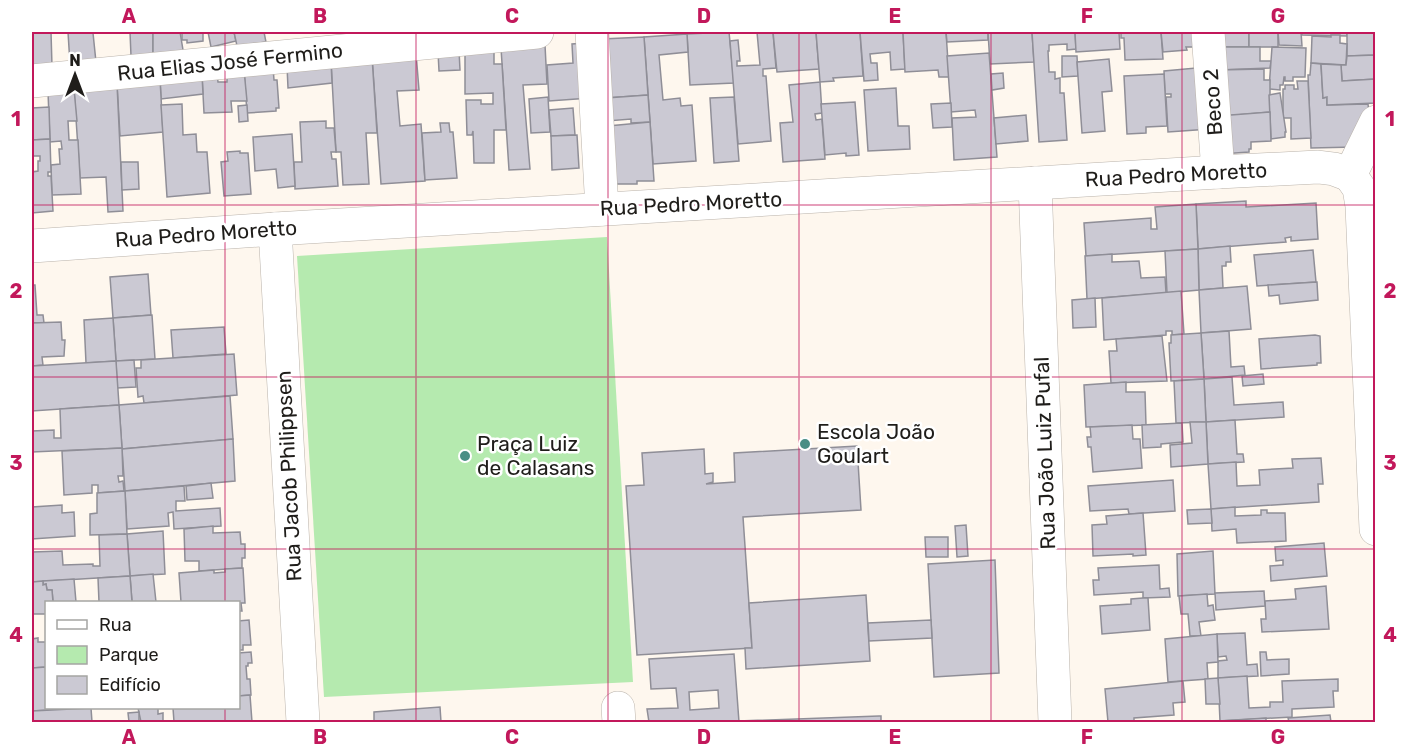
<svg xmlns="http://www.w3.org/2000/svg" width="1407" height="754" font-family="Rubik,sans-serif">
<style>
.green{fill:#b5eaaf}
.building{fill:#cbc9d3;stroke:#8f8e97;stroke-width:1.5;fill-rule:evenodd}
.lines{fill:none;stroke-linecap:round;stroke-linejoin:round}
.minor-casing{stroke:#bab3ab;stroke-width:34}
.minor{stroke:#fff;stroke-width:33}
.grid{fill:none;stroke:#c2185b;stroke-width:1.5;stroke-opacity:0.55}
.poi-dot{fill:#498e85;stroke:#fff;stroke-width:2}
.labels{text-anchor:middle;stroke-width:5;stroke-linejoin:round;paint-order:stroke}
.street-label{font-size:21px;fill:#1f1d1a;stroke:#fff}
.poi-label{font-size:21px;fill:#1f1d1a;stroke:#fff;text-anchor:start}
.neatline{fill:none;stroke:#c2185b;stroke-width:2}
.grid-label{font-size:20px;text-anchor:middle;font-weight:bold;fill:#c2185b}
</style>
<rect width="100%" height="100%" fill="#fef7ee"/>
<polygon class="green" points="607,237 633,682 324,697 297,256"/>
<g class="building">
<polygon points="32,32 51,32 52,66 32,67"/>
<polygon points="68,32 100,32 93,33 96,62 70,64"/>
<polygon points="130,32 153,32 153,56 131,56"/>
<polygon points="153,32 180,32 184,56 153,54"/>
<polygon points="182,32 203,32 203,41 187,43 187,40 182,40"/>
<polygon points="208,32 234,32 236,41 211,47"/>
<polygon points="234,32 264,32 266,42 237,46"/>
<polygon points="729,32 734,83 690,85 687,34"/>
<polygon points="757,32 773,32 776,68 763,69 763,76 766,76 771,141 738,144 730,41 738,40 740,61 737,61 737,66 760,65"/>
<polygon points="773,32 816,32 819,69 777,72"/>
<polygon points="816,32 860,32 863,76 833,78 834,81 820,82"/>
<polygon points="860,32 903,32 905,69 891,70 890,52 870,54 871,63 877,63 878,80 864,81"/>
<polygon points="903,32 946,32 949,77 939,77 938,70 905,72"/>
<polygon points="946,32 988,32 988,40 947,42"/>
<polygon points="988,32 1032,32 1034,62 990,64"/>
<polygon points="1032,32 1075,32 1076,49 1067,50 1067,44 1049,45 1049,51 1048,51 1049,72 1055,72 1055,79 1060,78 1060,93 1064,93 1067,140 1039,142"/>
<polygon points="1075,32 1119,32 1120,49 1076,52"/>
<polygon points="1121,32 1161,32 1163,59 1125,60 1124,38 1121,38"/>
<polygon points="1161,32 1204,32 1205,47 1186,47 1187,50 1163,52"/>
<polygon points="1212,32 1249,32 1249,47 1213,47"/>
<rect x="1249" y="32" width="29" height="15"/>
<polygon points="1278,32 1301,32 1302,46 1279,45"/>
<polygon points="1301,32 1347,32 1347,36 1302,35"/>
<polygon points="1347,32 1376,32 1376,55 1347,56"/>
<polygon points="687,34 688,52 659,55 663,100 680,98 681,106 692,105 696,161 653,164 644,37"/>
<polygon points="1331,35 1340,35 1340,43 1347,44 1346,65 1311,63 1312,36 1331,37"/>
<polygon points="644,37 648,95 606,98 602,39"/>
<polygon points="585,43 590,98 549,101 547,65 573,63 572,44"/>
<polygon points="545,45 547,84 523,85 530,169 509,170 501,48"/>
<polygon points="1218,47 1260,47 1260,61 1271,61 1270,68 1218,70"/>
<polygon points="1272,47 1306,48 1305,77 1293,77 1293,81 1285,81 1285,77 1284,77 1283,85 1280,85 1280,90 1269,89"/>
<polygon points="459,50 460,70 439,71 438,52"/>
<polygon points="494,50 494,64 502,64 506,130 494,130 494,163 474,163 473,131 472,135 467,135 466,100 481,100 481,104 493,104 493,93 465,94 465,51"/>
<polygon points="416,53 419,90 397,91 400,126 421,124 425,181 381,184 372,57"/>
<polygon points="989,53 997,157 954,160 952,118 976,117 975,110 951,112 947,56"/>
<polygon points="1376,55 1376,79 1342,81 1341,65 1346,65 1347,56"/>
<polygon points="1062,56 1077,56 1078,76 1062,77"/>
<polygon points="372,57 377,133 366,133 369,184 343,185 341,152 336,152 331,61"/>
<polygon points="1109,59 1112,91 1102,92 1105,131 1082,133 1077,62"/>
<polygon points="331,61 332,83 288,88 287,66"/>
<polygon points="1311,63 1321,64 1323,98 1327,97 1327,105 1368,104 1370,122 1355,147 1311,148 1308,75 1310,75"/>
<polygon points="1321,64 1341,65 1342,81 1376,79 1376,103 1327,105 1327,97 1323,98"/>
<polygon points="273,67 274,80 277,80 279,108 276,108 276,111 247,113 244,70"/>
<polygon points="1196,68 1210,129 1168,132 1166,97 1171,97 1171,94 1165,94 1164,71"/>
<polygon points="1264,69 1264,80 1270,80 1270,112 1225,116 1218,70"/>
<polygon points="244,70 247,101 231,101 232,112 204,113 202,75 217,73 218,82 227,82 227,72"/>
<polygon points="1003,73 1004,88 992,90 991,74"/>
<polygon points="1164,74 1167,126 1146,127 1146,133 1127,134 1124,76"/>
<polygon points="202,75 203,94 161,99 160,79"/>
<polygon points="160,79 163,132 120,136 117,84"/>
<polygon points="1297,81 1308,81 1311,138 1291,139 1291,118 1283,118 1283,89 1285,89 1285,85 1294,85 1294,89 1298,89"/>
<polygon points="820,82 822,113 815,114 816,120 822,119 825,159 783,162 780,123 793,122 789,85"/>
<polygon points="117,84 123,211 108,212 106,177 80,178 74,89"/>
<polygon points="896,88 898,126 909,126 910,149 868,151 864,90"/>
<polygon points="74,89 77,121 68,121 69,140 78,140 81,194 52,195 51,165 60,164 59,149 62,149 61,141 50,142 48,92"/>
<polygon points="1280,93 1286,132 1285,132 1285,137 1271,139 1269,95"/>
<polygon points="648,95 650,122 631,123 631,119 607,121 606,98"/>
<polygon points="548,97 550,132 531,133 529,99"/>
<polygon points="734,97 739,161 714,163 710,98"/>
<polygon points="855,102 859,155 846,156 846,153 825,155 821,104"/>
<polygon points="951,103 952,127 933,128 931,104"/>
<polygon points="182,104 183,135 196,134 197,152 207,152 210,193 167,197 161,105"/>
<polygon points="247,105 248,121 239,122 238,106"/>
<polygon points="49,107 50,139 32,140 32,108"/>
<polygon points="573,108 575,135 551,136 549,110"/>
<polygon points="1270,112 1271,141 1251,142 1251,149 1249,149 1249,152 1221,154 1218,116"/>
<polygon points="1026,115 1028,141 996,144 994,118"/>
<polygon points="326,121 326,128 334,128 336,152 331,152 332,159 336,159 338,186 295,189 294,162 302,162 300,122"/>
<polygon points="650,122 654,181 637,181 637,184 611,184 608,126"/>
<polygon points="440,123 449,123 450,132 453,132 457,178 425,180 422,133 441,132"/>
<polygon points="292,134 295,186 278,188 276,169 255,171 253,137"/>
<polygon points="577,135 579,168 552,170 551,136"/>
<polygon points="50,139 51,172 48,172 48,176 51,176 53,211 32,213 32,172 38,171 38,161 40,161 40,156 32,156 32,140"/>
<polygon points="240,151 240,153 248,153 251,194 224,196 221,162 228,161 227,152"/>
<polygon points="121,162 138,162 139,189 122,190"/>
<polygon points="1246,201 1246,207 1316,203 1318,239 1291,241 1291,237 1285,238 1286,242 1198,249 1196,204"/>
<polygon points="1196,204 1198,249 1086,256 1084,223 1151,218 1151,229 1157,229 1155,207"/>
<polygon points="1230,246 1231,262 1226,262 1226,266 1222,266 1223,288 1199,290 1198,249"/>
<polygon points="1198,249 1199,290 1167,293 1165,251"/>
<polygon points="1313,250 1316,282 1257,286 1254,255"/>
<polygon points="1112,254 1112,262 1139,261 1141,278 1165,277 1166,293 1087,299 1085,256"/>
<polygon points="148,274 151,315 113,318 110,277"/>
<polygon points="1317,282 1318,300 1280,304 1279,295 1269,296 1268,285"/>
<polygon points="32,285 35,285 37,315 43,315 44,323 32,323"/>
<polygon points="1247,286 1251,329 1201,333 1199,290"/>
<polygon points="1181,291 1184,334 1172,335 1172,331 1166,331 1166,335 1104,340 1102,298"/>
<polygon points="1095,298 1096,327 1073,328 1072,300"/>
<polygon points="152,315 155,359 116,361 113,318"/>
<polygon points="113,318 116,361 86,363 84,320"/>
<polygon points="61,322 62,340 65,340 64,356 42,357 43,365 32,366 32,323"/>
<polygon points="224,327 226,354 173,358 171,330"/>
<polygon points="1229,331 1231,367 1244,366 1245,375 1204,379 1201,333"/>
<polygon points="1201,333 1204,379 1171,381 1169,343 1171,343 1171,335"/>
<polygon points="1315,335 1320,336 1321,363 1317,363 1317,365 1261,369 1259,339"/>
<polygon points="1162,336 1167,381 1111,383 1109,351 1117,351 1116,339"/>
<polygon points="234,354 237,395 144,403 143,396 138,397 136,368 141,368 141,360"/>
<polygon points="134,360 136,387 117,388 116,361"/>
<polygon points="116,361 119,405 32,411 32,366"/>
<polygon points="1263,374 1264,384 1243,386 1242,376"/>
<polygon points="1232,377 1234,405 1283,402 1284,417 1206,422 1204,379"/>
<polygon points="1204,379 1206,422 1176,423 1174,381"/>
<polygon points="1126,382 1126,392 1145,392 1146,425 1086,427 1084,385"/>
<polygon points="230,396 233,439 122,449 119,405"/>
<polygon points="119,405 122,448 32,452 32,431 54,430 54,438 61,438 60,409"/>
<polygon points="1235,420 1237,454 1243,454 1244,462 1208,464 1206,422"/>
<polygon points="1190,422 1206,422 1208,464 1171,467 1170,445 1192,443"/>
<polygon points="1182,423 1183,442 1161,444 1161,447 1143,448 1142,425"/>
<polygon points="1132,425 1133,439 1140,439 1142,468 1093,472 1091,447 1088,447 1087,437 1091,437 1090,427"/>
<polygon points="233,439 235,481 125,491 122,449"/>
<polygon points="857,446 861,510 743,517 752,648 637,655 626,486 644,485 642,453 704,449 705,474 713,473 713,482 706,484 735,482 734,453"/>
<polygon points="122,448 123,476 118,476 119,482 123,481 124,491 98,493 98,485 92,485 92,493 64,495 62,451"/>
<polygon points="1321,458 1323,484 1318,484 1319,502 1211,509 1208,464 1236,462 1237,486 1260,485 1259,470 1293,468 1292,459"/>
<polygon points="1173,480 1175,511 1129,514 1128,509 1090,511 1088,486"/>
<polygon points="211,483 213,498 187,500 186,486"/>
<polygon points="184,486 185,501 176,501 176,511 220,508 221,526 174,529 173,512 168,513 169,526 127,529 125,491"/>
<polygon points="125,491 127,534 90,535 90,514 97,513 97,493"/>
<polygon points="62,505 62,513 74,512 75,536 32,539 32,507"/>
<polygon points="1235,507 1235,516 1261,515 1261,510 1267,510 1267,513 1285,513 1286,541 1237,543 1236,529 1212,531 1211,509"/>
<polygon points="1211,509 1212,523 1188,524 1187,510"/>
<polygon points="1143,513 1146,555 1133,556 1133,554 1093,556 1092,525 1107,524 1106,516"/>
<polygon points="966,525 968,556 957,557 955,526"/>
<polygon points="213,526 213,533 240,532 241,544 245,544 245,558 242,558 242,568 199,571 199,561 185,561 184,529"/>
<polygon points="163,531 165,574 130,576 127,534"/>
<polygon points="127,534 130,576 32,582 32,552 62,551 63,565 93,564 93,566 100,566 99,535"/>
<polygon points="925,537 948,537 948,557 926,557"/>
<polygon points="1324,543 1327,576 1271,581 1270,566 1283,565 1283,560 1276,561 1275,547"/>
<polygon points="1213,551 1215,594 1178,596 1177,554"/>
<polygon points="995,560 999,673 934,677 928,564"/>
<polygon points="1159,565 1160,589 1169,588 1170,597 1143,598 1143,592 1094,595 1093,580 1099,580 1098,568"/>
<polygon points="243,568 245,603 241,603 242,611 238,611 238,602 181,602 179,573 214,570 214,573 225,572 225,569"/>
<polygon points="153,574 156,602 132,602 130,576"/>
<polygon points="130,576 132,602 99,602 98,578"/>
<polygon points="74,579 76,602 53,602 52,590 47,590 46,584 43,585 43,581"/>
<polygon points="43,581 43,585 46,584 47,590 52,590 53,602 46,602 46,614 32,614 32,582"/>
<polygon points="1326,586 1329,629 1262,632 1261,619 1266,619 1265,601 1296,599 1295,589"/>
<polygon points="1264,591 1265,606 1216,610 1215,593"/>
<polygon points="1207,594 1208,606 1213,605 1215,620 1199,622 1201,636 1190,636 1188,614 1181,614 1179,596"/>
<polygon points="866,595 870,661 746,669 745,648 752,648 749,603"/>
<polygon points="1143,598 1148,598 1150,630 1102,634 1100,606 1131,604 1131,599"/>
<polygon points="249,620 251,645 243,645 243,650 238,650 238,621"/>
<polygon points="931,620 932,638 869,641 868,623"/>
<polygon points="1245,633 1247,665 1257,664 1258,676 1218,678 1218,661 1227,660 1226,656 1218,657 1217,634"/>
<polygon points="1217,634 1218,662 1207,663 1208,679 1168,682 1165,639"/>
<polygon points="38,638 38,642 46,642 46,667 32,668 32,639"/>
<polygon points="251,652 252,663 248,663 248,666 246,666 247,679 250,679 251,695 238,696 238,653"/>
<polygon points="1260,652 1266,652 1267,660 1289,659 1289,674 1261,676"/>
<path d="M 734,654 L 739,722 L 649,722 L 647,709 L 678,708 L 676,688 L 651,689 L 649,659 ZM 718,690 L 719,708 L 690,710 L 689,692 Z"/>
<polygon points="46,667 46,708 83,708 32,711 32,668"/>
<polygon points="1247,676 1249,708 1270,707 1270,702 1283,702 1282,681 1338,679 1338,691 1333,691 1334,707 1292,709 1292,717 1220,721 1218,678"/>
<polygon points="1218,678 1220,704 1206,704 1205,679"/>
<polygon points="1183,681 1185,702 1173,703 1174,715 1134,718 1134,722 1108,722 1105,689"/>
<polygon points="250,695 252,722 174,722 173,708 238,708 238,696"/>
<polygon points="440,707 441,722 374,722 374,712"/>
<polygon points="91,708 92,722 32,722 32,711"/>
<polygon points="138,708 158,708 158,714 163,713 163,722 141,722"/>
<polygon points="139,712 139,722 129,722 128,713"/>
<polygon points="1330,715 1331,722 1289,722 1288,718"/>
<polygon points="879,716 881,716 881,722 739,722 739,721"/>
<polygon points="1266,718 1266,722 1221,722 1220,721"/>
</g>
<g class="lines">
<g class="minor-casing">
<g id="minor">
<polyline points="592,32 602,209"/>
<polyline points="1208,32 1218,172"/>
<polyline points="32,81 537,32"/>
<polyline points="1350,175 1359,188 1362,206 1376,529"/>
<polyline points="1350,175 1376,122"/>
<polyline points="1035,183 1055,722"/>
<polyline points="275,229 303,722"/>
<polyline points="32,246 275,229 1218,172 1318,167 1334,169 1350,175"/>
<polyline points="618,708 619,722"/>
</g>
</g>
<use href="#minor" class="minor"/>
</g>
<path class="grid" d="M 225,32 L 225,602M 416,32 L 416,722M 608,32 L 608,722M 799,32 L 799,722M 991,32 L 991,722M 1182,32 L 1182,722M 32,205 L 1376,205M 32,377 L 1376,377M 32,549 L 1376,549M 225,708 L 225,722"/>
<g class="poi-dot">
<circle cx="805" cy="444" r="6"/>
<circle cx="465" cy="456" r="6"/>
</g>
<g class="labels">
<g class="street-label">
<text transform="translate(230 62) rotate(-6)" y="7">Rua Elias José Fermino</text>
<text transform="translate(1213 102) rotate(-94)" y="7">Beco 2</text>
<text transform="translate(1176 175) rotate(-3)" y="7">Rua Pedro Moretto</text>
<text transform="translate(691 204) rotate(-3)" y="7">Rua Pedro Moretto</text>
<text transform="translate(206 234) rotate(-4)" y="7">Rua Pedro Moretto</text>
<text transform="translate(1045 453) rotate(-92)" y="7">Rua João Luiz Pufal</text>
<text transform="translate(289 476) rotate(-93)" y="7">Rua Jacob Philippsen</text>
</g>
<g class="poi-label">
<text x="817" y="439">Escola João<tspan x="817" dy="24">Goulart</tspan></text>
<text x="477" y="451">Praça Luiz<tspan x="477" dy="24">de Calasans</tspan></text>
</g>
</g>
<rect width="1407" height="754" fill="none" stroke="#ffffff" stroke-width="66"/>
<rect x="45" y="601" width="195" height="108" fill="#ffffff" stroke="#a5a5a3" stroke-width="1.5"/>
<rect x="57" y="620" width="30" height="9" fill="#ffffff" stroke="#a5a5a3" stroke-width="1.5"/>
<text x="99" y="631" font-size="18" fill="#1f1d1a">Rua</text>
<rect x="57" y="646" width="30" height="18" fill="#b5eaaf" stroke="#a5a5a3" stroke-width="1.5"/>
<text x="99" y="661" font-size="18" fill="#1f1d1a">Parque</text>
<rect x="57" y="676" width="30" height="18" fill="#cbc9d3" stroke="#a5a5a3" stroke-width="1.5"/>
<text x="99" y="691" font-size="18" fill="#1f1d1a">Edifício</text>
<g transform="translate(75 75)" stroke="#ffffff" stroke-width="4.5" paint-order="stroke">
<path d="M0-4.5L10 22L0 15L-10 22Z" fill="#1f1d1a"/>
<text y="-9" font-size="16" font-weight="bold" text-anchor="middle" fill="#1f1d1a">N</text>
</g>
<rect x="33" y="33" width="1341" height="688" class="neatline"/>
<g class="grid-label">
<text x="129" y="23">A</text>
<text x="320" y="23">B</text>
<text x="512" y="23">C</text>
<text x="704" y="23">D</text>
<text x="895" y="23">E</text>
<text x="1087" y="23">F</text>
<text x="1278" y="23">G</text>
<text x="16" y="126">1</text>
<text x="1390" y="126">1</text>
<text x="16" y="298">2</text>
<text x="1390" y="298">2</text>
<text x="16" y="470">3</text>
<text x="1390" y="470">3</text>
<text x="16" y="642">4</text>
<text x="1390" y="642">4</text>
<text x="129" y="744">A</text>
<text x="320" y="744">B</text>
<text x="512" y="744">C</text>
<text x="704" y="744">D</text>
<text x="895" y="744">E</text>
<text x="1087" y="744">F</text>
<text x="1278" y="744">G</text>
</g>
</svg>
